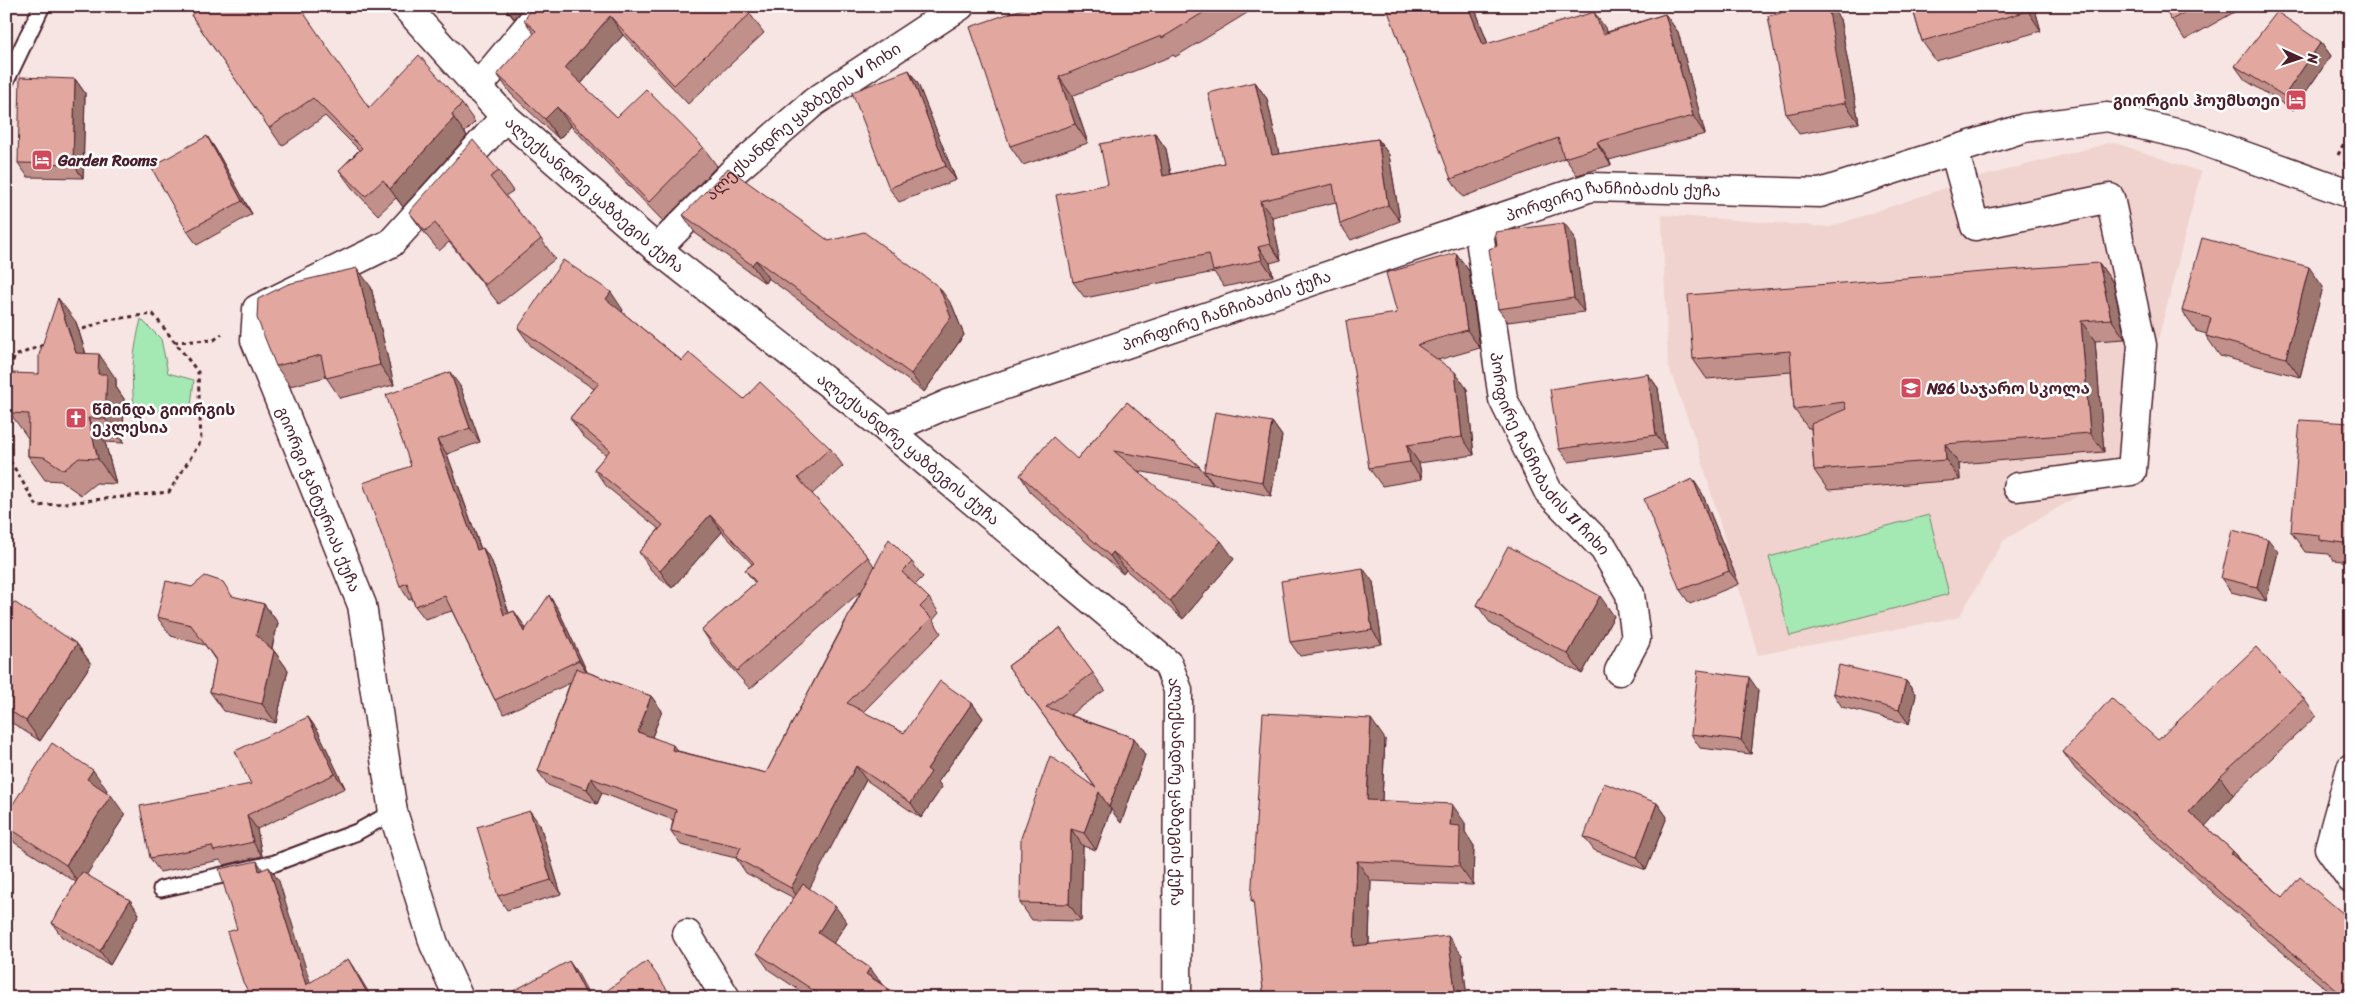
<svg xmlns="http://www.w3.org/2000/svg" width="2357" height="1004" font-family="Sriracha,'Noto Sans Georgian',sans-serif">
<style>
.built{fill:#f0d3ce}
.green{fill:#a4e8b3;stroke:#77846f}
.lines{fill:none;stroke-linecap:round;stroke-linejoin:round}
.lane-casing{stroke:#4a1f2b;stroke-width:19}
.street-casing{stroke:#4a1f2b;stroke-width:31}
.secondary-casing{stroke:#4a1f2b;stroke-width:31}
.path{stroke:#4a1f2b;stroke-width:3;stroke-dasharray:4 4;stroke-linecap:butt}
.lane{stroke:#fff;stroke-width:15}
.street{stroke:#fff;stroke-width:28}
.secondary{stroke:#fff;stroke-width:28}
.wall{fill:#c2908a;stroke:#4a1f2b}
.shaded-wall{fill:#9e7670;stroke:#4a1f2b}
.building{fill:#e2a8a0;stroke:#4a1f2b}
.labels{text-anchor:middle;stroke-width:5;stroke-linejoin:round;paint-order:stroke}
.poi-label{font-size:16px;font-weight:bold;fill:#4a1f2b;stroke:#fff;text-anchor:start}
.street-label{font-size:16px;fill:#4a1f2b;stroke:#fff}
</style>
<rect width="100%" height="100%" fill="#f6e5e2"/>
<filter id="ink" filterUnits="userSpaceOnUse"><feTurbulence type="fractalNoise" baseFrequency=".02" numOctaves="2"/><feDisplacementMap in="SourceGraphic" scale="10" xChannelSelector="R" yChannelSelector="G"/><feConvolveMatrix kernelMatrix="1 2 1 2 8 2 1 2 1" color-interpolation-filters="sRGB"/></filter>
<g filter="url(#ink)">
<polygon class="built" points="2113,142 2201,172 2140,411 2104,480 2004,540 1959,617 1758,655 1698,447 1668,365 1662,215 1830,227 1969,180"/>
<g class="green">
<path d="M 141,319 L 161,339 L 168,373 L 194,380 L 190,414 L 149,410 L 134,404 C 130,375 134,348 141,319 Z"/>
<polygon points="1929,515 1949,594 1790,636 1769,557"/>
</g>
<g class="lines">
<g class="lane-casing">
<g id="lane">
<polyline points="6,81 42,6"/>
<polyline points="161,889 275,863 357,832 393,812"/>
</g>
</g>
<g class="street-casing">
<g id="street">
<polyline points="477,88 545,6"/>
<polyline points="1954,150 1975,226 2110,198 2142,345 2132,471 2017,487"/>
<path id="s1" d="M 1478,225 L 1503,399 L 1548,491 L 1604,549 L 1630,594 L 1636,639 L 1619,671"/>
<path id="s2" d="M 657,249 L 733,172 L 814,102 L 960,6"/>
<path id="s3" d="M 888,430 L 948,404 L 1591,187 L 1820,193 L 2024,128 L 2107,117 L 2189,136 L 2351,194"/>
<polyline points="2351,768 2329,848 2351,879"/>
<polyline points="687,934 726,998"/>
<polyline points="459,998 434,944 393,812 362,605 255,340 257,309 391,243 505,117"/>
</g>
</g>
<g class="secondary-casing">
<g id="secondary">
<path id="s4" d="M 405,6 L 505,117 L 657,249 L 888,430 L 1168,664 L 1178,690 L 1177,998"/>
</g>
</g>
<g class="path">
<polyline points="2338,155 2351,129"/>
<polyline points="174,342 214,340 222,334"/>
<polyline points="6,376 15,356 46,344"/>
<polyline points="6,454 37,506 169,492 201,441 198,372 153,314 107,320 75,332"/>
</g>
<use href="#lane" class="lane"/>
<use href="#street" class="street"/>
<use href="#secondary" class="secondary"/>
</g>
<g class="wall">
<polygon points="503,6 526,6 514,19"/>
<polygon points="1035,6 1039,12 1052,6 1243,6 1247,13 1175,57 1174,55 1072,96 1088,143 1023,165 1010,146"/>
<polygon points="1474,6 1488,44 1606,29 1607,32 1665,14 1678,32 1705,134 1609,160 1611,165 1577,175 1565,158 1463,197 1451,179"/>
<polygon points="1912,6 2034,6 2041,31 1936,61 1922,41"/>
<polygon points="2163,6 2245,6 2185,40"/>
<polygon points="750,14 764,33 688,104 623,35 581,84 617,117 703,147 717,166 663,221 571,126 559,139 511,94 497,74 534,34 524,20"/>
<polygon points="191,15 370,107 462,104 475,122 465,132 467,136 403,207 396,198 378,215 352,188 339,170 359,150 325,116 282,146"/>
<polygon points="1840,19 1859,123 1799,134 1786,114"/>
<polygon points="2321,42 2331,56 2293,110 2245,80 2235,66"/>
<polygon points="909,70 918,84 956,180 899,202 889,188"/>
<polygon points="75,79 85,93 83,178 28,177 18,163"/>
<polygon points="1255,82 1267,99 1279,154 1378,139 1389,155 1400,221 1351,240 1340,224 1336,202 1272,217 1281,260 1270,263 1273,276 1224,287 1214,272 1085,298 1073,282 1108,184 1155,133 1166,149 1171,174 1224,163"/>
<polygon points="207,136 216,150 252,214 197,245 187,231"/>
<polygon points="2351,153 2351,174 2344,164"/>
<polygon points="499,171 513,191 505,196 541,239 555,259 499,304 449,242 439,251 423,231 409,212"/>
<polygon points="683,215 829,241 952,305 964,335 924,392 768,278 765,283 695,233"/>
<polygon points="1574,236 1584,312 1508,322 1498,309 1497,246"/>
<polygon points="1456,253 1469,271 1480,348 1438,360 1467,389 1474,455 1419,463 1422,479 1382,486 1369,468 1397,313"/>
<polygon points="2099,263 2113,283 2125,339 2095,341 2104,452 1959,464 1960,480 1828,490 1814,470 1811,428 1808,428 1794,409 1791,372 1707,379 1693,359"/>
<polygon points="371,287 394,385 340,398 326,377 290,386 276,366"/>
<polygon points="2323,287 2300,377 2220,356 2206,336 2207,334 2196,331 2182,311"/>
<polygon points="623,310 622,312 682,361 744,399 830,448 843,466 812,494 868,557 874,566 912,562 923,577 915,585 929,598 939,613 933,620 941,633 863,712 904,733 972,703 983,718 938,782 942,787 921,818 866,780 809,888 847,922 833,943 870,968 881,984 902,998 811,998 769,970 757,953 794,898 746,873 736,858 681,845 671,831 673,820 602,793 597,804 548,785 538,771 570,683 504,714 495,700 452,611 425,619 415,606 412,598 409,600 400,586 411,466 460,386 480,442 447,454 481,549 483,548 492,562 509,613 514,611 526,629 558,609 587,672 651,696 662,711 652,737 678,751 766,773 861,591 750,689 714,648 702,630 755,583 745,570 752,564 722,532 672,588 651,570 639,552 659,529 607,487 594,469 606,455 583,436 570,418 594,389 531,346 518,328"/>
<polygon points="76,322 86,354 116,379 116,387 124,399 123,443 105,442 116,484 96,483 81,495 61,481 45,480 28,456 28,438 10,413"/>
<polygon points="1648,374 1658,388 1666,449 1569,462 1559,449"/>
<polygon points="1127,402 1200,467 1213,485 1138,471 1234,559 1183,619 1126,570 1123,574 1032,494 1020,475 1077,459"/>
<polygon points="1272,422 1282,436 1271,496 1214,485 1204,471"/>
<polygon points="2351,423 2351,562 2333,560 2329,554 2305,552 2291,532"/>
<polygon points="1702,493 1739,584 1690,604 1680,590"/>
<polygon points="2278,552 2266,601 2231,592 2221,578"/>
<polygon points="1373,582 1382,644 1300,656 1290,642"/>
<polygon points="192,587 264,604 278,623 272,648 288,670 276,723 224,711 210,692 216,661 205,645 171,636 157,617"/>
<polygon points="1477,605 1614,616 1582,674 1491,624"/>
<polygon points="6,614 77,644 91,664 40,741 6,719"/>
<polygon points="1060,628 1105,690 1070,715 1134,738 1145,755 1121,823 1111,809 1096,850 1083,846 1081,921 1032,920 1020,903 1095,787 1008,666"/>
<polygon points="1906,681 1916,695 1909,724 1842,707 1833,693"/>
<polygon points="1758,690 1751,754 1700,748 1691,734"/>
<polygon points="2304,699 2316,716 2233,795 2205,826 2233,851 2240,861 2283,897 2351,920 2351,998 2337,998 2248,923 2076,770 2063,752 2158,740"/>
<polygon points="308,717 318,731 345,788 257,829 262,856 224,865 220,860 160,872 150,858 251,784"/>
<polygon points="1385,739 1382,801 1465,823 1465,832 1474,846 1473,885 1371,881 1369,944 1462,955 1467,998 1264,998 1254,904 1251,900"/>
<polygon points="107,790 106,792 125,815 86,875 130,900 139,914 110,965 62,937 52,923 76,882 15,843 6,830 6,815"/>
<polygon points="1657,803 1667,817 1646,870 1594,850 1584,837"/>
<polygon points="540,825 561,894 507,910 498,896"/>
</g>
<g class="shaded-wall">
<polygon points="506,6 526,6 514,19"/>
<polygon points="1468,6 1474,6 1495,63 1483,45"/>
<polygon points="1823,6 1831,6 1840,19 1859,123 1845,103"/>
<polygon points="2026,6 2034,6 2041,31 2028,11"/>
<polygon points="1594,12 1606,29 1615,52 1603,34"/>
<polygon points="1665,14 1678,32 1705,134 1693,116"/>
<polygon points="610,16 623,35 578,87 565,68"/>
<polygon points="2321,42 2331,56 2293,110 2284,96"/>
<polygon points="909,70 918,84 956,180 946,166"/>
<polygon points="1059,77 1072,96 1088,143 1075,124"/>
<polygon points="75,79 85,93 83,178 73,164"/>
<polygon points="1255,82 1267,99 1283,172 1272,155"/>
<polygon points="557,107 571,126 559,139 545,119"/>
<polygon points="454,118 467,136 403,207 390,189"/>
<polygon points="1155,133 1166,149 1174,192 1163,176"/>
<polygon points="207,136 216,150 252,214 242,201"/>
<polygon points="1378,139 1389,155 1400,221 1388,205"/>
<polygon points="1597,142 1609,160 1611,165 1599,147"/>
<polygon points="1260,201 1272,217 1281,260 1270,244"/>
<polygon points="1564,223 1574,236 1584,312 1574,298"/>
<polygon points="1258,247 1270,263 1273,276 1262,260"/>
<polygon points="1456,253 1469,271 1480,348 1467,330"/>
<polygon points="756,260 768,278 765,283 752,265"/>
<polygon points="2099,263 2113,283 2125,339 2111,319"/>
<polygon points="2309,267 2323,287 2300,377 2286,358"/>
<polygon points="357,268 371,287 394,385 380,365"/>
<polygon points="939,287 952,305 964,335 924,392 911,374"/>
<polygon points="611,292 623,310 618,317 606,299"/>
<polygon points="58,298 76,322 93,378 76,353"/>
<polygon points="2081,321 2095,341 2104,452 2090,433"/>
<polygon points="99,354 116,379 116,387 124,399 123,443 105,419 98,374"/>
<polygon points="450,372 460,386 480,442 470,428"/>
<polygon points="1455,372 1467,389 1474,455 1462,437"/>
<polygon points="1648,374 1658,388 1666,449 1656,435"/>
<polygon points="88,418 105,442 116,484 98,459"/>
<polygon points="1272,422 1282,436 1271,496 1262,482"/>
<polygon points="437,440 447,454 486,564 477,550"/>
<polygon points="1945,444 1959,464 1960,480 1946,460"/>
<polygon points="1407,445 1419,463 1422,479 1410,462"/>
<polygon points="1693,479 1702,493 1739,584 1729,571"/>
<polygon points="710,515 722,532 672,588 660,571"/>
<polygon points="2268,539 2278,552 2266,601 2257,587"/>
<polygon points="1221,541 1234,559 1183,619 1170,601"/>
<polygon points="483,548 492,562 514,629 504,615"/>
<polygon points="1113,552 1126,570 1123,574 1110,556"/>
<polygon points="1363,568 1373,582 1382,644 1372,630"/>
<polygon points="549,595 558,609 588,674 579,660"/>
<polygon points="1600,596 1614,616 1582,674 1568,654"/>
<polygon points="264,604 278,623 270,655 256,635"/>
<polygon points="514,611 524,625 533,646 524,632"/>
<polygon points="77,644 91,664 40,741 26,721"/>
<polygon points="274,651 288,670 276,723 262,704"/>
<polygon points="1749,677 1758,690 1751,754 1741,740"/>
<polygon points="1906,681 1916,695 1909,724 1899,710"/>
<polygon points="651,696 662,711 648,747 638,732"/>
<polygon points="972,703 983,718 938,782 942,787 921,818 911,803 927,769"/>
<polygon points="308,717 318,731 345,788 335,774"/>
<polygon points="1371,719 1385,739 1381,820 1367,800"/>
<polygon points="1134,738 1145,755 1121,823 1109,807"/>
<polygon points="673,745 684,760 672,750"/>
<polygon points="856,766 866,780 802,903 791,888"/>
<polygon points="93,770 107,790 101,799 87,779"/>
<polygon points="2220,777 2233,795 2202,830 2189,812"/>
<polygon points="591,778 602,793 597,804 587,789"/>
<polygon points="1099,792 1111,809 1096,850 1084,833"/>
<polygon points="111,795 125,815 80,885 66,865"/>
<polygon points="1657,803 1667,817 1646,870 1637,857"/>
<polygon points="1452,804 1465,823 1465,832 1474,846 1473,885 1459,866 1450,825"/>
<polygon points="530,811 540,825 561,894 551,880"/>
<polygon points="247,815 257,829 262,856 253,842"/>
<polygon points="1071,829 1083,846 1081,921 1069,904"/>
<polygon points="2233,851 2245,869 2231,854"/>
<polygon points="257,861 266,875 259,871"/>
<polygon points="1357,861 1371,881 1368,966 1354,946"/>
<polygon points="269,867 279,881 315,998 306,985"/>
<polygon points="130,900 139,914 110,965 100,951"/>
<polygon points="835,906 847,922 829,950 818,933"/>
<polygon points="1448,936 1462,955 1467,998 1456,998"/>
<polygon points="2351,941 2351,958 2345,949"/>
<polygon points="348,959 357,973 372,998 370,998"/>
<polygon points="569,961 578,974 591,998 588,998"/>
<polygon points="870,968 882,984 866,974"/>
<polygon points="2344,988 2350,998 2343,998 2340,993"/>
</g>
<g class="building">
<polygon points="203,6 299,6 369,108 419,55 462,104 452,114 454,118 390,189 383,180 366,196 339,170 362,148 313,98 269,128 191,15"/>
<polygon points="534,6 743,6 750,14 674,85 610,16 565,68 617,117 646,89 703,147 649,202 557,107 545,119 497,74 536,31 524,20"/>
<polygon points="1031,6 1034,6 1037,13 1052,6 1214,6 1162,38 1161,36 1059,77 1075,124 1010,146 970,27"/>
<polygon points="1386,6 1468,6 1483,45 1594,12 1603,34 1665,14 1693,116 1597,142 1599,147 1564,158 1558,138 1451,179"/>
<polygon points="1780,6 1828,6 1845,103 1786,114 1768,16 1781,13"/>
<polygon points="1912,6 2026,6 2028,11 1922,41"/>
<polygon points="2163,6 2196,6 2171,20"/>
<polygon points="2277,12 2321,42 2284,96 2235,66"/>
<polygon points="909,70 946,166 889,188 852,92"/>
<polygon points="20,77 75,79 73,164 18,163"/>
<polygon points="1255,82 1272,155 1378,139 1388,205 1340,224 1333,184 1260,201 1270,244 1258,247 1262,260 1213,271 1209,254 1073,282 1056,195 1108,184 1100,144 1155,133 1163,176 1224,163 1208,93"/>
<polygon points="207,136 242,201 187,231 151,167"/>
<polygon points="473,140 499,171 490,177 541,239 485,285 435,223 425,231 409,212"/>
<polygon points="2351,153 2351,169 2344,164"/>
<polygon points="728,168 829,241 864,232 939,287 951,317 911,374 756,260 752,265 683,215"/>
<polygon points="1564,223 1574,298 1498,309 1489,249 1497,246 1495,232"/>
<polygon points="2202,238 2309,267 2286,358 2206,336 2211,318 2182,311"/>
<polygon points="1456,253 1467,330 1417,345 1455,372 1462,437 1407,445 1410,462 1369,468 1346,321 1397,313 1386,273"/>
<polygon points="563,260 611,292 606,299 682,361 689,353 744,399 760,382 830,448 798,478 868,557 737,671 702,630 756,582 745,570 754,563 710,515 660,571 639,552 663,525 594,469 610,450 570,418 599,383 518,328"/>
<polygon points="2099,263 2111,319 2081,321 2090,433 1945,444 1946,460 1814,470 1811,424 1846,409 1844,402 1794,409 1790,351 1693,359 1688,295"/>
<polygon points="357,268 380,365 326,378 321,355 276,366 257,318 258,299 288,284"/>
<polygon points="58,298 76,353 99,354 98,374 107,374 105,419 88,418 98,459 79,458 64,470 44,457 28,456 29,414 10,413 11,373 39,374 39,355"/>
<polygon points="450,372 470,428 437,440 477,550 483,548 504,615 514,611 524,632 549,595 579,660 495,700 445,596 415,606 407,583 400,586 363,483 411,466 386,395"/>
<polygon points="1648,374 1656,435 1559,449 1550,389"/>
<polygon points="1127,402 1200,467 1114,451 1221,541 1170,601 1113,552 1110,556 1020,475 1053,437 1077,459"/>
<polygon points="1215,412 1272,422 1262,482 1204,471"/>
<polygon points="2300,420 2351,423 2351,544 2320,540 2320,535 2291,532"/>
<polygon points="1693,479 1729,571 1680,590 1644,499"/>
<polygon points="2232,530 2268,539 2257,587 2221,578"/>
<polygon points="889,539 912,562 902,572 929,598 920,607 931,618 847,703 904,733 940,681 972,703 927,769 931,772 911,803 856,766 791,888 736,858 741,847 671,831 676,810 591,778 587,789 538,771 576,668 651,696 638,732 673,745 672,750 766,773"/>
<polygon points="1508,546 1600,596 1568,654 1477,605"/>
<polygon points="1363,568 1372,630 1290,642 1281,581"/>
<polygon points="205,576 223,582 232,596 264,604 256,635 274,651 262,704 210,692 216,660 191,625 157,617 166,581 192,587"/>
<polygon points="14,602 77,644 26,721 6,708 6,614"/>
<polygon points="1060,628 1093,673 1046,707 1134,738 1109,807 1099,792 1084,833 1071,829 1069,904 1020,903 1021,838 1050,756 1096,788 1008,666"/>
<polygon points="2256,647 2304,699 2220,777 2189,812 2233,851 2231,854 2283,897 2300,877 2351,920 2351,941 2345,949 2351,954 2351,995 2344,988 2340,993 2235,905 2063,752 2111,698 2158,740"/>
<polygon points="1839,665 1906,681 1899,710 1833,693"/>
<polygon points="1698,670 1749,677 1741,740 1691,734"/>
<polygon points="1263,713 1371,719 1367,800 1452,804 1450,825 1460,826 1459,866 1357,861 1354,946 1448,936 1456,998 1264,998 1253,900 1251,900"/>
<polygon points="308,717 335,774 247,815 253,842 214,851 212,846 150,858 140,806 251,784 235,751"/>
<polygon points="52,743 93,770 87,779 111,795 66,865 6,826 6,815"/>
<polygon points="1604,783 1657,803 1637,857 1584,837"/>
<polygon points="530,811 551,880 498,896 477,827"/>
<polygon points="257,861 259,871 269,867 306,985 348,959 370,998 252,998 243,982 227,932 237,929 219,869"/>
<polygon points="82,872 130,900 100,951 52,923"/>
<polygon points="803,884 835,906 818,933 870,968 866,974 902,998 825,998 757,953"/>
<polygon points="569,961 588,998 507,998 506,995"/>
<polygon points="647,961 673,998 597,998"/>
</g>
</g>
<defs>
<g id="hotel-square" transform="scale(1.125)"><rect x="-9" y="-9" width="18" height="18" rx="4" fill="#d1495b" stroke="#fff"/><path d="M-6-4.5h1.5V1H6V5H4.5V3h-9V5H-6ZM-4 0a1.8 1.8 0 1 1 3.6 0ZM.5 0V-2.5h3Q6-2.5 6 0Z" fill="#fff"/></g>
<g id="school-square" transform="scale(1.125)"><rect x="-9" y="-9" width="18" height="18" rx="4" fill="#d1495b" stroke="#fff"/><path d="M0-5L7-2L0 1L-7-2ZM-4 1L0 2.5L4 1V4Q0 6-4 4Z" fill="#fff"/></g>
<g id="church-square" transform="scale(1.125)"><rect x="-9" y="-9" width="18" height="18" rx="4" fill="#d1495b" stroke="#fff"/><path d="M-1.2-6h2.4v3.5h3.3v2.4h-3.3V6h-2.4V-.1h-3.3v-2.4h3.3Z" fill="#fff"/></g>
</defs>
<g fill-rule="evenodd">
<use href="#hotel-square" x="2296" y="100"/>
<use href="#hotel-square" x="42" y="160"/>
<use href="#school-square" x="1911" y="388"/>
<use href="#church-square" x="76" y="418"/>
</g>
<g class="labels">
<g class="poi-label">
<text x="2280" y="106" text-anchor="end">გიორგის ჰოუმსთეი</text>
<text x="58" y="166">Garden Rooms</text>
<text x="1927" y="394">№6 საჯარო სკოლა</text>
<text x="92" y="415">წმინდა გიორგის<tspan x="92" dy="18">ეკლესია</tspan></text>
</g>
<g class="street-label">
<text dy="6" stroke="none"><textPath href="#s2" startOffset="195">ალექსანდრე ყაზბეგის V ჩიხი</textPath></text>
<text dy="6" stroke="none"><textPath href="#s4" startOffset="268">ალექსანდრე ყაზბეგის ქუჩა</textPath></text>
<text dy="6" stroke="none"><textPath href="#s3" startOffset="764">პორფირე ჩანჩიბაძის ქუჩა</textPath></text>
<text dy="6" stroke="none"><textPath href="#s3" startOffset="359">პორფირე ჩანჩიბაძის ქუჩა</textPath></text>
<text dy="6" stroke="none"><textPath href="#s4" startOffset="672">ალექსანდრე ყაზბეგის ქუჩა</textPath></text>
<text dy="6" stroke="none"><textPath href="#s1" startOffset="246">პორფირე ჩანჩიბაძის II ჩიხი</textPath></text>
<text transform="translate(319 499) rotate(68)" y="6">გიორგი ჭანტურიას ქუჩა</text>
<text dy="6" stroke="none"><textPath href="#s4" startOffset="1138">ალექსანდრე ყაზბეგის ქუჩა</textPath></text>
</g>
</g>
<rect width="2357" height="1004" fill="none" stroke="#fff" stroke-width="25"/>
<rect x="12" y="12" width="2332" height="979" fill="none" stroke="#4a1f2b" stroke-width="2" filter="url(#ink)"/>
<g transform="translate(2300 58) rotate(93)" stroke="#ffffff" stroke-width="4" paint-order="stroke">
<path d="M0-4L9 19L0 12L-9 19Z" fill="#4a1f2b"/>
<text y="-8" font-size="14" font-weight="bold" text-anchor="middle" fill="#4a1f2b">N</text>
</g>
</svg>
